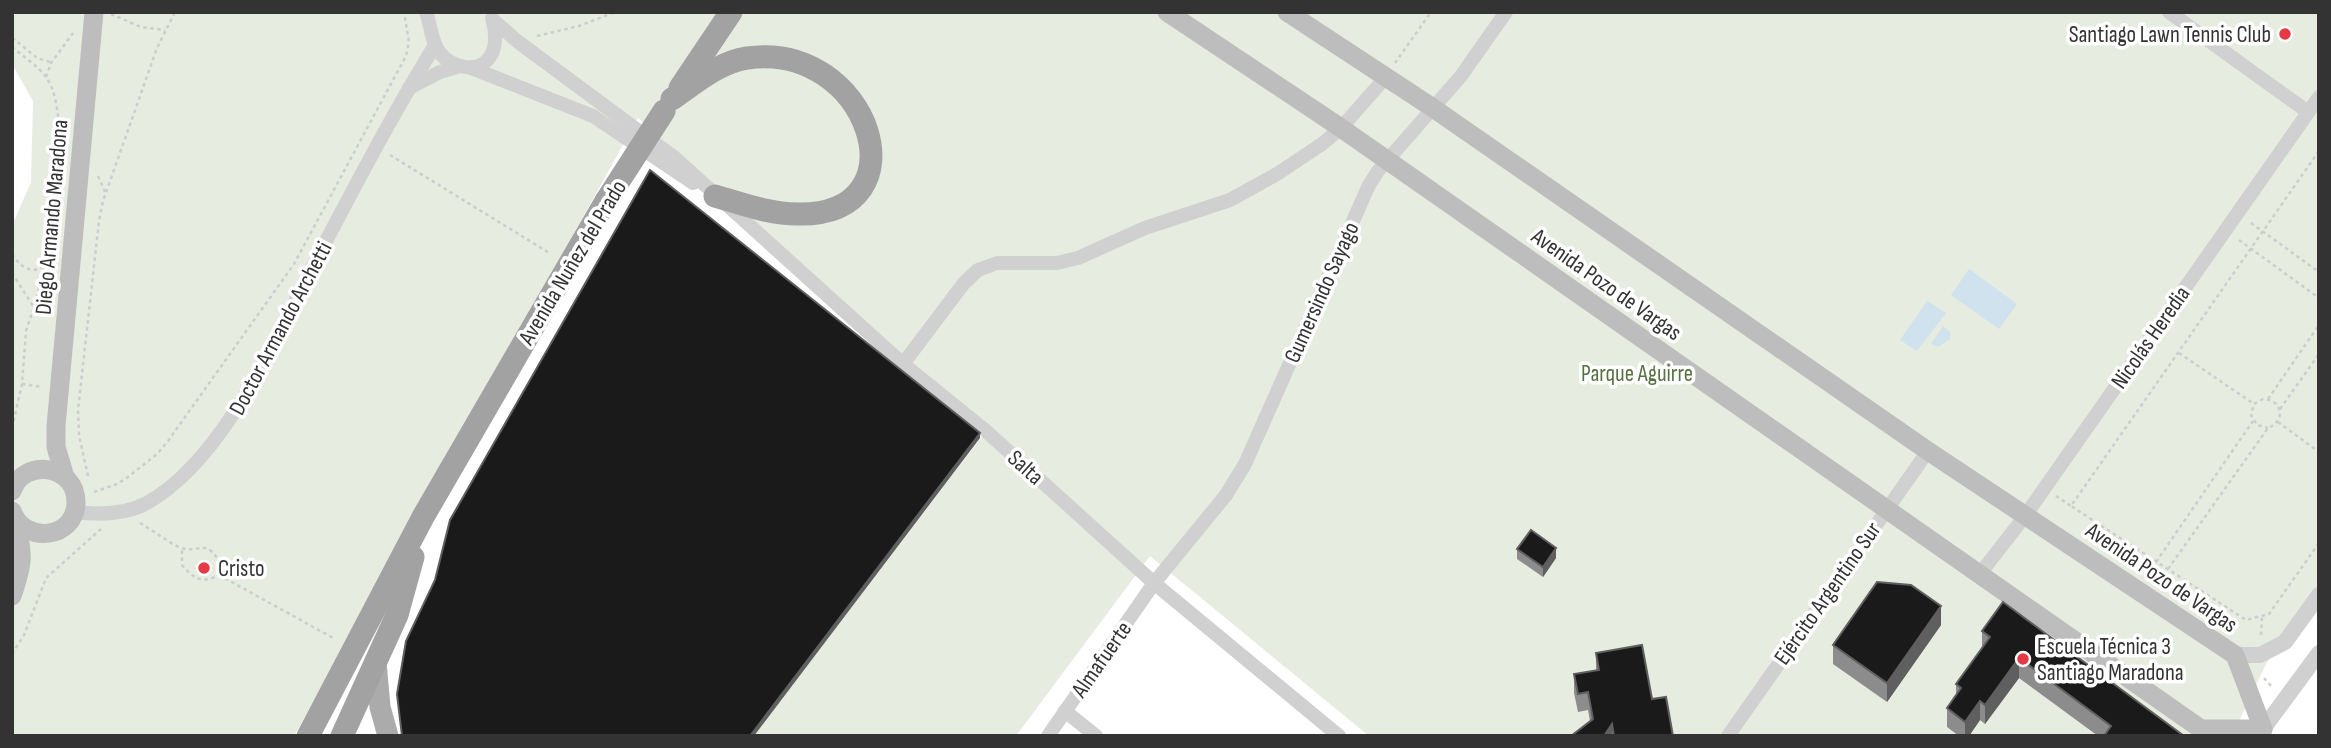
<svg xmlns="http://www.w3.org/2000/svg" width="2331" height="748" font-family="'Sofia Sans Condensed',sans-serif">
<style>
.green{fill:#e6ecdf}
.water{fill:#cfe2ee}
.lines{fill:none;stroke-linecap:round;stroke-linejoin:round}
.path{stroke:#cdcdcd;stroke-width:2.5;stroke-dasharray:3.5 3.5;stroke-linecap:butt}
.minor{stroke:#d0d0d0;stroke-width:14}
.tertiary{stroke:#d0d0d0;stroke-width:16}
.secondary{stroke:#bdbdbd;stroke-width:19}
.primary{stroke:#ababab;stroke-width:21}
.trunk{stroke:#a2a2a2;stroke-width:23}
.trunk-bridge{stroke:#a2a2a2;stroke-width:23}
.wall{fill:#8c8c8c}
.shaded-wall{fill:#5f5f5f}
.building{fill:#1a1a1a;stroke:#5f5f5f;stroke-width:2}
.poi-dot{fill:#e63946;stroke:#fff;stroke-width:2.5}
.labels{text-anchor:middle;stroke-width:7;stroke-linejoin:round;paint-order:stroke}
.poi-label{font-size:23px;fill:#333;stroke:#fff;text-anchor:start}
.street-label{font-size:23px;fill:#333;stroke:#fff}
.park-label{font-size:23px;fill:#56703f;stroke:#fff}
</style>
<rect width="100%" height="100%" fill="#fff"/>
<polygon class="green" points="17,12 2319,12 2319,585 2266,664 2232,736 1369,736 1150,556 1016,736 754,736 986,431 638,118 294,736 12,736 12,226 31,182 33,101 12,64 12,18"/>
<g class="water">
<polygon points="1969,269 2017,304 1999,329 1951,295"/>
<polygon points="1927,301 1946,313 1917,351 1900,340"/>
<polygon points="1943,326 1950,332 1950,339 1938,347 1931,344"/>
</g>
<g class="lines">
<g class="path">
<polyline points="111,14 141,27 165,30"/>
<polyline points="537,36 579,26 615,12"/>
<polyline points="12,40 14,39 37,58 50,62"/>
<path d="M 12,47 C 23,56 38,66 46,77 C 62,99 59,145 60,171"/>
<polyline points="1395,63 1431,12"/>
<polyline points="46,77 51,63 73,33"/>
<polyline points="2319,151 2071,506 2246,620 2269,614 2319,543"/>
<polyline points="390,155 551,254"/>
<polyline points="98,176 105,192"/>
<polyline points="2251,223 2319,272"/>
<polyline points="2239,240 2319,298"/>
<path d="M 12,254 C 20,266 31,276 45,265"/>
<polyline points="12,273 33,306"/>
<polyline points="2179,353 2254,404"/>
<polyline points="22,384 43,387"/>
<polyline points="2268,399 2319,325"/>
<polyline points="2280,409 2319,354"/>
<polyline points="2278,422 2319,452"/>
<polyline points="12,428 22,384 26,331 36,301 52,236 57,202"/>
<polyline points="88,476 79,435 78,410 99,221 103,201 157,48 175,12"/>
<polyline points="94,492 117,484 128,477 157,454 168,441 294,264 406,56 409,42 404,12"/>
<polyline points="2056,496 2071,506"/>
<path d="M 140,523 C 153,530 166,541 179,547 C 200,556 204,534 222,566 L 219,575 C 202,584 194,579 182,565 L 182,548"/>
<polyline points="2156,562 2253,421"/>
<path d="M 2168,569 L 2268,428 C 2286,421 2283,400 2263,399 L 2254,404 L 2251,415 L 2257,425 L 2268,428"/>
<polyline points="219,575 335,639"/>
<polyline points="2261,635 2262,618"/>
<polyline points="12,654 24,635 46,578 101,529"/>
<polyline points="2264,678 2271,686"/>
</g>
<g class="minor">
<path d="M 426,12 C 431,25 431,42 440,53 C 452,68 480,75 491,55 C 497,45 495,29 492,18"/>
<polyline points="2169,12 2308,112"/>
<polyline points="493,20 517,41 675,158 903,364 986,431 1154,583 1339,736"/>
<polyline points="471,68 593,116 693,183"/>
<polyline points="409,88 440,72 460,66"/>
<polyline points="903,364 964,283 978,270 997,263 1057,263 1078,258 1145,228 1230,200 1277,174 1322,144 1341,128 1385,78"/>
<path d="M 74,512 C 99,515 125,515 147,503 C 225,459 276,337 316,260 C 354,188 392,115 435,45"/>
<polyline points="1979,575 2025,516 2319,97"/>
<polyline points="1065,711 1096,736"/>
<polyline points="1048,736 1154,583 1226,495 1245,464 1369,185 1378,171 1461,76 1506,12"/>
<polyline points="1728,736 1928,451"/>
</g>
<g class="tertiary">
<polyline points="2235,655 2260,655 2285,642 2319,595"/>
<polyline points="2263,729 2319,653"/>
</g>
<g class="secondary">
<polyline points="1167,12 1341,128 2201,729 2263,729"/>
<polyline points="1287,12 1433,108 1928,451 2235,655 2263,729"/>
<polyline points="65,477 56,447 56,426 94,12"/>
<path d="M 12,491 C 24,457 76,465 76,502 C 76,539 24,545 12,511"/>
<path d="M 12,596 C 25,558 23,555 14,516"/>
</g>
<polyline class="primary" points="376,662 380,707 388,736"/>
<g class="trunk">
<polyline points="680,88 731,12"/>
<path d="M 672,99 C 694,84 719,62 747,58 C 869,40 927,216 798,214 C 770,214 742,204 715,196"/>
<polyline points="308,736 423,517 606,201"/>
<polyline points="342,736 397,615 413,557"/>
</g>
<polyline class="trunk-bridge" points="606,201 664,111"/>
</g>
<g class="wall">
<polygon points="1517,549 1556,558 1543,577 1517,559"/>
<polygon points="1941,625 1887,702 1833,664 1833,645"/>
<polygon points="1982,631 2184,736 2098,736 2019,678 1985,724 1980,720 1969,736 1959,736 1947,727 1947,708 1956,695 1956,684 1982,649"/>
<polygon points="1596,653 1652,699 1673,736 1571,736 1590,721 1588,710 1578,712 1574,693 1574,674 1596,671"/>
</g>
<g class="shaded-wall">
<polygon points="980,433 980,438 754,736 750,736"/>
<polygon points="1556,548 1556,558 1543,577 1543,567"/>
<polygon points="1941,606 1941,625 1887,702 1887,683"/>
<polygon points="2019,658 2019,678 1985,724 1985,705"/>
<polygon points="1980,701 1980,720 1969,736 1965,736 1965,722"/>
<polygon points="1612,724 1612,736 1604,736"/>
</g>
<g class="building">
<polygon points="650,170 980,433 750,736 402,736 397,694 406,641 435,580 450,520"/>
<polygon points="1531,530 1556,548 1543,567 1517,549"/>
<polygon points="1877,582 1911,585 1941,606 1887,683 1833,645"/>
<polygon points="2003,602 2184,736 2104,736 2111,726 2019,658 1985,705 1980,701 1965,722 1947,708 1961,688 1956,684 1990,637 1982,631"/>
<polygon points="1642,645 1652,699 1666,697 1673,736 1614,736 1612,724 1604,736 1571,736 1593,719 1588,692 1578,694 1574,674 1599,670 1596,653"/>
</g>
<g class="poi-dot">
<circle cx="2285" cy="34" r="7"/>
<circle cx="204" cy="568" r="7"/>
<circle cx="2023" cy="659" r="7"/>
</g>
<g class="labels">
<g class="poi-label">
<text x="2271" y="42" text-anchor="end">Santiago Lawn Tennis Club</text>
<text x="218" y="576">Cristo</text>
<text x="2037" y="654">Escuela Técnica 3<tspan x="2037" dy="26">Santiago Maradona</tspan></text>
</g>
<g class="street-label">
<text transform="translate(51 217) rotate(-85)" y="8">Diego Armando Maradona</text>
<text transform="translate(572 262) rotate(-59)" y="8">Avenida Nuñez del Prado</text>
<text transform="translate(1607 284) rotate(35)" y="8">Avenida Pozo de Vargas</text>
<text transform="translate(1321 292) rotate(-66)" y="8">Gumersindo Sayago</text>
<text transform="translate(280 328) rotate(-62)" y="8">Doctor Armando Archetti</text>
<text transform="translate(2150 337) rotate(-55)" y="8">Nicolás Heredia</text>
<text transform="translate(1026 467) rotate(42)" y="8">Salta</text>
<text transform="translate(2162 577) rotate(34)" y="8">Avenida Pozo de Vargas</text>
<text transform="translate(1827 593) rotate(-55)" y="8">Ejército Argentino Sur</text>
<text transform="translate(1101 659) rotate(-55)" y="8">Almafuerte</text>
</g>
<g class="park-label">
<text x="1637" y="381">Parque Aguirre</text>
</g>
</g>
<rect width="2331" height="748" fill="none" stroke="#333333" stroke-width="28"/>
</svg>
